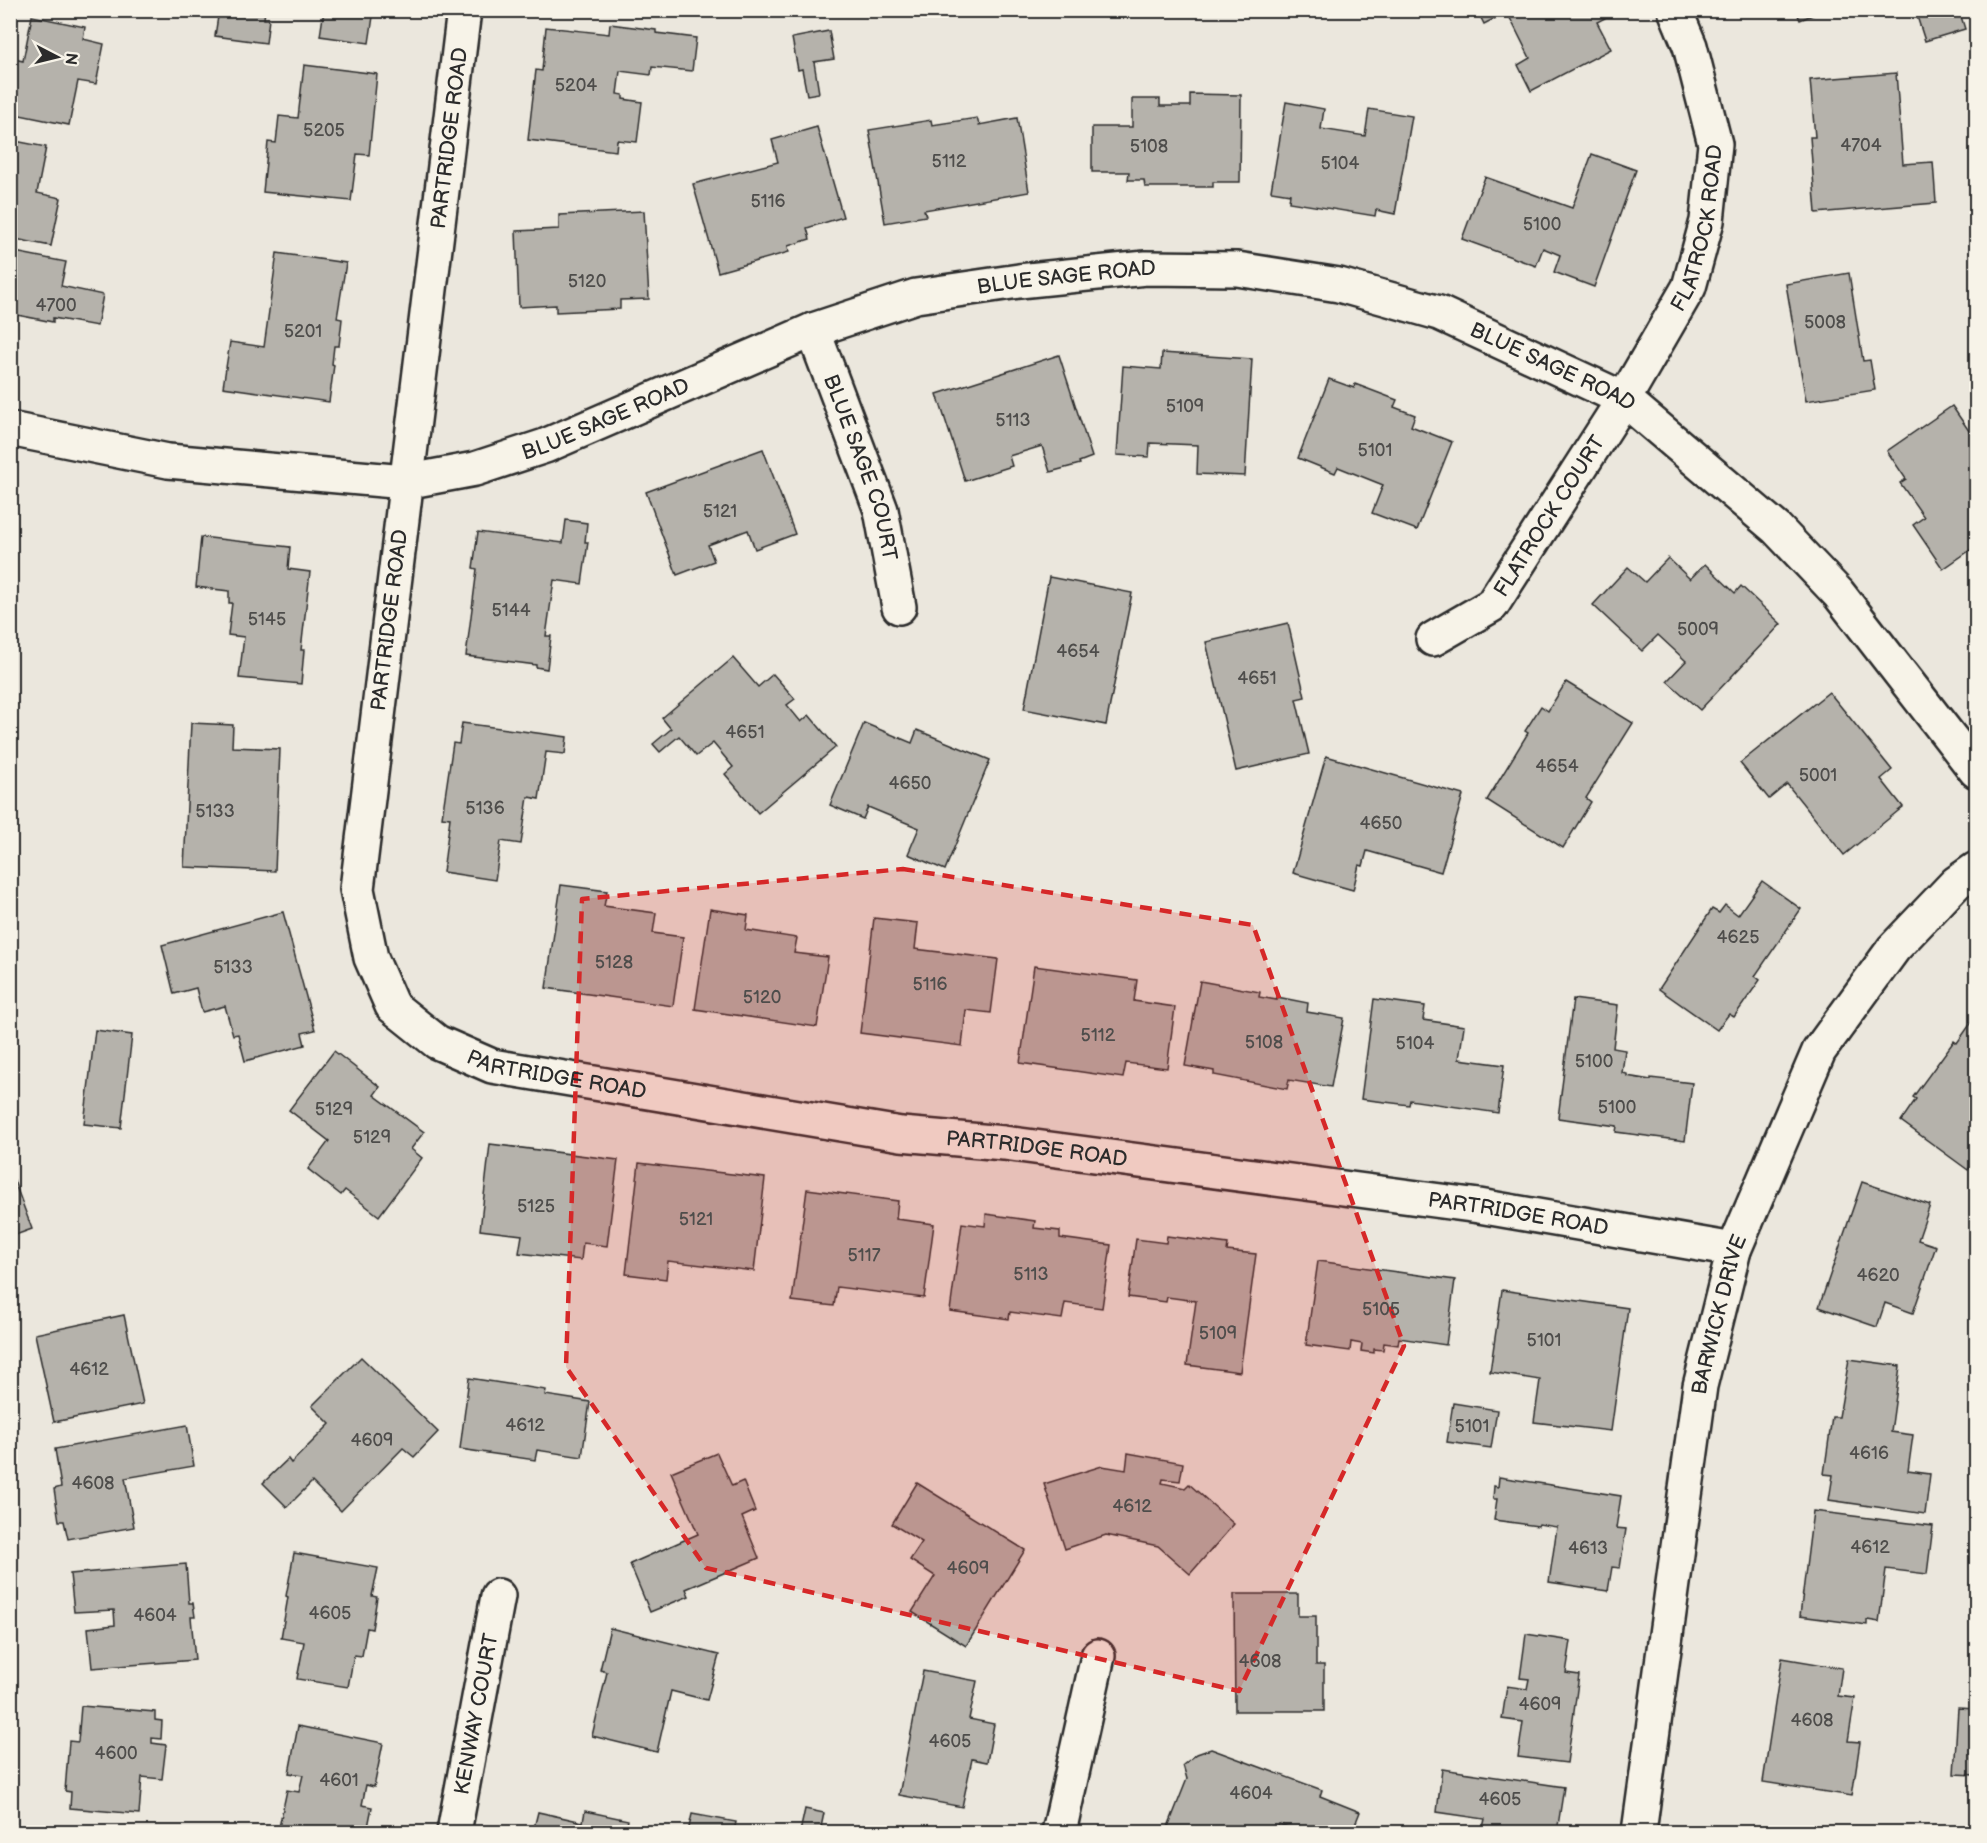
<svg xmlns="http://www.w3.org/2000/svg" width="1987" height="1843" font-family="'Balsamiq Sans',sans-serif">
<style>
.building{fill:#b5b2ab;stroke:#2b2b2b;stroke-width:1.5}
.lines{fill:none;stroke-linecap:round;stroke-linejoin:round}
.minor-casing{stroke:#2b2b2b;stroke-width:38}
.minor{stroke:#f7f3e8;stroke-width:33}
.marked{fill:#d62828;fill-opacity:0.2;stroke:#d62828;stroke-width:4.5;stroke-dasharray:12 8;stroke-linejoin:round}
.labels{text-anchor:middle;stroke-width:4.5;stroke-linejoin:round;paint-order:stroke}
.number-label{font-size:18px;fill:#4e4d4b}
.street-label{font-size:21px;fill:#2b2b2b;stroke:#f7f3e8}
</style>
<rect width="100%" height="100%" fill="#ebe7dd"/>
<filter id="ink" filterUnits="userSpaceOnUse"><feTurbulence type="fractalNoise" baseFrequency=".0167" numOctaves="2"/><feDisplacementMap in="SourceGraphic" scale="12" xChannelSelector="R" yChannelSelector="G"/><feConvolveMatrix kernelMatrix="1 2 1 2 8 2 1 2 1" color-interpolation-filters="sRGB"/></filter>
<g filter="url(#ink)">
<g class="building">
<polygon points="219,10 265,10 264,19 269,19 266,43 215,36"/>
<polygon points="324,10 374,10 369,43 320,36"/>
<polygon points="1477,10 1601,10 1605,18 1597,22 1611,49 1531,91 1518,65 1530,58 1507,12 1484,24"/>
<polygon points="1796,10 1825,10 1800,20"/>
<polygon points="1915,10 1959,10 1965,29 1925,41"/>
<polygon points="32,16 85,27 83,39 104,44 96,84 78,81 69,125 10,113 10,58 23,61"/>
<polygon points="610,24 656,30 656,33 696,38 692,71 652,67 651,75 620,71 617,94 623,95 623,99 642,102 637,142 617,140 616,151 528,140 536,70 542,71 546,27 609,34"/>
<polygon points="829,31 834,59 814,62 819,93 807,95 802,69 798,70 792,38"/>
<polygon points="304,65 377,74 369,155 357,154 351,201 263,192 268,142 276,143 279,116 298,118"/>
<polygon points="1896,73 1903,164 1933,162 1936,203 1816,213 1810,137 1815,137 1810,80"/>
<polygon points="1190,94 1241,95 1240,182 1213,182 1213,187 1145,187 1144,180 1128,180 1129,172 1092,172 1092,127 1132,127 1132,99 1160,99 1160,106 1190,106"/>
<polygon points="1286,102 1324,109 1321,129 1365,136 1369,109 1412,116 1395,214 1376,210 1375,216 1289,202 1290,194 1271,191"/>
<polygon points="977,118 979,125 1017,118 1029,192 924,210 926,216 885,223 869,130 931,120 932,125"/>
<polygon points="817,127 843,217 807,228 810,239 788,246 789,252 718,272 693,184 778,162 772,140"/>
<polygon points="10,140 46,147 37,193 61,198 51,246 10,238"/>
<polygon points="1592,154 1636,170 1594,287 1554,272 1560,255 1543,248 1536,266 1462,239 1485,177 1572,208"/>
<polygon points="644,211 649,299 620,300 620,309 556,312 556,305 519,307 516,231 559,229 559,215"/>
<polygon points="10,251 66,262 61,286 103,295 97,326 53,318 53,322 17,315 10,349"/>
<polygon points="277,253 346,263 337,318 342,319 339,346 334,346 332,364 334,365 329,402 223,387 230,342 264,347"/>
<polygon points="1849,273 1863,361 1870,360 1875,390 1806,401 1786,284"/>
<polygon points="1162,353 1252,359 1245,476 1197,474 1198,445 1150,443 1149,457 1117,455 1123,366 1161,369"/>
<polygon points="1059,355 1092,457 1079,462 1080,464 1050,472 1042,446 1009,456 1012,466 965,481 937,394"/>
<polygon points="1329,379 1354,388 1355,384 1397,400 1394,407 1415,415 1411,426 1452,442 1417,530 1372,513 1383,485 1338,467 1335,473 1298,458"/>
<polygon points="1952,406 1976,441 1976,444 1973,447 1976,451 1976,546 1943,569 1913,525 1924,517 1900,483 1906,479 1887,451"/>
<polygon points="763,449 795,534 755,549 748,530 708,545 714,561 677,575 646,492"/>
<polygon points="10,489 17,491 10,522"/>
<polygon points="566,520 587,523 585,542 588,542 582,584 554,580 546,636 551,636 547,669 536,667 536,665 466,656 477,569 473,568 478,532 563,543"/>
<polygon points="201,537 290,547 288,569 310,572 301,650 304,650 301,684 239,678 244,637 228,635 232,603 229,603 229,591 196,587"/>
<polygon points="1668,558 1690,579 1705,564 1735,593 1741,586 1781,624 1700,710 1667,681 1686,661 1658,635 1642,651 1593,605 1628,567 1645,582"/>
<polygon points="1049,577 1132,593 1106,725 1024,709"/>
<polygon points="1288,623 1305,697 1296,699 1309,754 1236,771 1206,642"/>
<polygon points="733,658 758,687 773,674 795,699 787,705 801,722 809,715 836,747 758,813 725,774 733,767 713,743 696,756 679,736 660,752 653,744 671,729 662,718"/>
<polygon points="1566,682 1633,723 1586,798 1591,802 1563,848 1487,800 1528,733 1525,731 1541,706 1548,711"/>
<polygon points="1829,692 1892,770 1881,779 1903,807 1844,855 1787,784 1769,799 1740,763"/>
<polygon points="191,723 233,725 232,747 280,749 275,871 184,867"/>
<polygon points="462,723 567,737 565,754 546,752 539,799 528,797 521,844 501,841 495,880 443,872 450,818 442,817 453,743 459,744"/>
<polygon points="864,723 912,743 917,730 990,760 945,870 908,854 919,828 868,807 863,819 830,805"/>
<polygon points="1326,756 1463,795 1441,872 1367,851 1363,866 1359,865 1353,890 1293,873"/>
<polygon points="1762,881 1801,909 1755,976 1760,980 1734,1017 1729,1014 1717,1030 1659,989 1712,909 1719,913 1725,905 1738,915"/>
<polygon points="561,885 607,891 604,906 656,913 653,933 683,937 673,1006 546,988"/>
<polygon points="710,909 748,915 746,930 797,938 794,953 828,957 817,1027 695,1009"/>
<polygon points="283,912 315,1030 302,1033 305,1045 245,1061 238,1034 233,1035 225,1006 202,1012 196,988 174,994 162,945"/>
<polygon points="874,918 918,923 915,949 998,959 991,1013 966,1010 962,1046 860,1033"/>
<polygon points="1034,966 1137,980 1134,1001 1175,1007 1167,1068 1126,1063 1123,1078 1020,1063"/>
<polygon points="1200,981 1260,992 1259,997 1277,1000 1277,997 1308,1003 1307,1012 1344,1018 1331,1087 1289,1080 1287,1089 1214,1075 1214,1071 1185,1066"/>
<polygon points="1374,999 1425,1006 1423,1020 1464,1026 1459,1059 1504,1065 1498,1113 1410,1100 1409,1105 1361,1099"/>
<polygon points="1573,999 1618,1005 1613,1048 1625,1050 1622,1073 1627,1074 1627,1076 1651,1080 1651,1078 1692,1083 1685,1141 1616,1132 1617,1126 1558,1118"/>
<polygon points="10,1008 17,1038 10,1040"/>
<polygon points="1976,1016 1976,1158 1968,1170 1901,1121 1916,1099 1913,1097 1954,1041 1957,1043"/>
<polygon points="95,1030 132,1035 121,1128 84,1124"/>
<polygon points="334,1051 380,1087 374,1095 424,1132 411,1149 422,1158 379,1216 345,1190 341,1195 308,1169 329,1141 289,1110"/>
<polygon points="490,1144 618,1160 607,1246 583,1243 581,1260 519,1253 522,1235 480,1230"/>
<polygon points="639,1163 765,1178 754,1271 668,1261 666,1279 626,1274"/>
<polygon points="10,1170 32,1229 10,1237"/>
<polygon points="1862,1182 1930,1205 1918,1240 1936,1246 1913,1313 1885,1303 1877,1327 1819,1307"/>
<polygon points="807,1189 898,1201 896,1219 934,1224 924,1298 837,1287 834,1306 792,1301"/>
<polygon points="986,1214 1035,1221 1034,1228 1060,1231 1060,1238 1111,1245 1102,1308 1065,1303 1062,1319 1010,1312 1009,1319 950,1311 962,1223 985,1226"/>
<polygon points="1167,1236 1228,1244 1227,1251 1256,1254 1240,1372 1187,1365 1196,1301 1167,1297 1166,1302 1128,1297 1136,1239 1166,1243"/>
<polygon points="1318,1261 1455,1280 1446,1345 1399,1338 1398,1345 1384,1343 1383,1350 1374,1349 1374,1353 1361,1351 1362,1344 1351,1342 1350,1351 1306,1345"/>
<polygon points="1502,1290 1628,1308 1611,1431 1534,1422 1540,1380 1490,1372"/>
<polygon points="124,1315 143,1404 54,1422 35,1334"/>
<polygon points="361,1357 438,1432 414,1457 403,1448 341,1511 312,1482 287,1507 263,1483 288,1459 291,1463 330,1424 312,1406"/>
<polygon points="1849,1359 1900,1366 1891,1432 1913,1435 1908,1471 1930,1474 1925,1514 1829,1500 1833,1475 1824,1474 1832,1417 1839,1417"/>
<polygon points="469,1378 546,1390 545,1395 590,1402 582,1457 537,1450 535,1460 460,1449"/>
<polygon points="1453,1403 1497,1410 1491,1448 1447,1442"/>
<polygon points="187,1425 194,1466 125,1478 134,1527 68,1539 64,1521 59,1521 54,1489 61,1487 55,1449"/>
<polygon points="717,1453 732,1486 743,1481 755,1511 742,1517 759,1558 686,1589 689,1596 650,1612 630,1564 698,1534 671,1472"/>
<polygon points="1128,1453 1183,1463 1180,1481 1163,1479 1162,1483 1185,1488 1189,1484 1234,1524 1190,1574 1158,1546 1106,1535 1065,1549 1044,1484 1102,1466 1126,1470"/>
<polygon points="1499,1477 1621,1496 1616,1528 1626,1529 1620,1568 1612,1567 1608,1591 1549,1582 1557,1527 1539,1524 1538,1526 1494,1520 1497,1499 1493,1499 1494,1486 1498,1487"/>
<polygon points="917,1483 1025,1550 966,1646 912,1612 935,1576 910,1560 922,1542 892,1524"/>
<polygon points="1813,1511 1933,1526 1927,1574 1886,1569 1879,1622 1867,1620 1867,1625 1800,1616"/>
<polygon points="294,1553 378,1568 372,1596 377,1597 372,1629 367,1628 362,1656 354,1655 348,1687 297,1679 304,1642 281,1638 288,1597 286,1596"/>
<polygon points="186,1564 189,1603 193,1603 195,1617 191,1617 195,1660 92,1668 88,1628 115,1625 114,1610 74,1612 70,1574"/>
<polygon points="1234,1594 1298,1594 1298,1616 1316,1616 1316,1665 1324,1665 1324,1711 1235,1711"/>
<polygon points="610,1628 719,1655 707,1700 671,1691 657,1752 592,1736 607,1672 600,1670"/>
<polygon points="1526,1634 1571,1641 1566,1673 1579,1675 1567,1763 1518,1757 1523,1722 1502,1719 1507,1686 1527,1689 1529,1679 1520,1678"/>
<polygon points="1782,1658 1842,1668 1838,1696 1855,1698 1848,1741 1860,1742 1852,1796 1763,1782"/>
<polygon points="923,1671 977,1681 969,1719 994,1724 987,1762 972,1759 962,1807 899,1795"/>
<polygon points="81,1706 155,1712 155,1720 162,1721 161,1739 152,1738 152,1743 166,1745 162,1779 142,1777 139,1814 70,1808 71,1792 65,1791 69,1741 78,1742"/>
<polygon points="1958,1708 1976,1709 1976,1775 1954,1774"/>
<polygon points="298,1726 383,1743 374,1787 366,1785 362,1805 372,1807 367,1832 278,1832 287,1790 299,1792 303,1775 289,1773"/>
<polygon points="1211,1749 1322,1790 1320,1796 1360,1812 1352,1832 1301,1832 1279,1824 1276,1832 1166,1832 1187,1779 1183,1765 1197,1754"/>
<polygon points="1442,1769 1564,1787 1557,1832 1482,1832 1485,1819 1437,1812"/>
<polygon points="805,1809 824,1813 820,1832 800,1832"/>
<polygon points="585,1811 628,1820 627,1825 661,1832 533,1832 538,1812 583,1822"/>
<polygon points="692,1814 736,1822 734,1832 688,1832"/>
<polygon points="881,1828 903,1832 880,1832"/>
</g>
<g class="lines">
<g class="minor-casing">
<g id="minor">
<path id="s1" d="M 464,10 L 357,889 L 371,958 L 392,1006 L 437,1042 L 492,1066 L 901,1134 L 1004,1143 L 1479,1206 L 1734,1250"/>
<path id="s2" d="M 813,330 L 881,510 L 899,607"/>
<path id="s3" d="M 10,429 L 168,461 L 405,482 L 475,469 L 545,446 L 813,330 L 916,296 L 1019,281 L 1146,268 L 1237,269 L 1339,285 L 1439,313 L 1624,399 L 1777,529 L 1838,593 L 1976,771"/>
<path id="s4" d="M 1433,639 L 1492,605 L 1624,399 L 1689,287 L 1707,221 L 1715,144 L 1690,46 L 1675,10"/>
<path id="s5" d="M 454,1832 L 498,1596"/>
<polyline points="1059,1832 1098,1656"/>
<path id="s6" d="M 1639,1832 L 1700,1386 L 1734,1250 L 1819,1051 L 1894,948 L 1956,883 L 1976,869"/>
</g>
</g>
<use href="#minor" class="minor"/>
</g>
</g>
<path class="marked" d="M 903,869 L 1253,925 L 1404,1346 L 1239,1691 L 706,1568 L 566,1367 L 582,899 Z"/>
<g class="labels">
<g class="number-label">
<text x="576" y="91">5204</text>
<text x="324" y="136">5205</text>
<text x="1861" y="151">4704</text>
<text x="1149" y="152">5108</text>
<text x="949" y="167">5112</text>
<text x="1340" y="169">5104</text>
<text x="768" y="207">5116</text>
<text x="1542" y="230">5100</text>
<text x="587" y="287">5120</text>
<text x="56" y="311">4700</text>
<text x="1825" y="328">5008</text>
<text x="303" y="337">5201</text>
<text x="1185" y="412">5109</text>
<text x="1013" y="426">5113</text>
<text x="1375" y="456">5101</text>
<text x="720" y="517">5121</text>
<text x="511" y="616">5144</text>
<text x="267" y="625">5145</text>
<text x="1698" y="635">5009</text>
<text x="1078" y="657">4654</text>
<text x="1257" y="684">4651</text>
<text x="745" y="738">4651</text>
<text x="1557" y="772">4654</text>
<text x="1818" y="781">5001</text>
<text x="910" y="789">4650</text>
<text x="485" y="814">5136</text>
<text x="215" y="817">5133</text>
<text x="1381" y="829">4650</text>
<text x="1738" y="943">4625</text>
<text x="614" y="968">5128</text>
<text x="233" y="973">5133</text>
<text x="930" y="990">5116</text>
<text x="762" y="1003">5120</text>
<text x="1098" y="1041">5112</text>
<text x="1264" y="1048">5108</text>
<text x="1415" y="1049">5104</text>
<text x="1594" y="1067">5100</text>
<text x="1617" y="1113">5100</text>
<text x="334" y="1115">5129</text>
<text x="372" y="1143">5129</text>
<text x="536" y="1212">5125</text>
<text x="696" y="1225">5121</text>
<text x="864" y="1261">5117</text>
<text x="1031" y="1280">5113</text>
<text x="1878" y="1281">4620</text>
<text x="1381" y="1315">5105</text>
<text x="1218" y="1339">5109</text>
<text x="1544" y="1346">5101</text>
<text x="89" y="1375">4612</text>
<text x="525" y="1431">4612</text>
<text x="1472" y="1432">5101</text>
<text x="372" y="1446">4609</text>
<text x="1869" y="1459">4616</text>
<text x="93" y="1489">4608</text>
<text x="1132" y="1512">4612</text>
<text x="1870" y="1553">4612</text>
<text x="1588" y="1554">4613</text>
<text x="968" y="1574">4609</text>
<text x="330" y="1619">4605</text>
<text x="155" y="1621">4604</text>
<text x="1260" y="1667">4608</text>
<text x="1540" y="1710">4609</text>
<text x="1812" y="1726">4608</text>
<text x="950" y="1747">4605</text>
<text x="116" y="1759">4600</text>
<text x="339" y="1786">4601</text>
<text x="1251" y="1799">4604</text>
<text x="1500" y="1805">4605</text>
</g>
<g class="street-label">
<text transform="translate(449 138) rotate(-83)" y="7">PARTRIDGE ROAD</text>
<text dy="7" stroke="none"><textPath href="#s4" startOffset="502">FLATROCK ROAD</textPath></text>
<text dy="7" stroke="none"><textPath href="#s3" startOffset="1096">BLUE SAGE ROAD</textPath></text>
<text dy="7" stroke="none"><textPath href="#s3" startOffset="1600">BLUE SAGE ROAD</textPath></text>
<text dy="7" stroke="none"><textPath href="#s3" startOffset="610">BLUE SAGE ROAD</textPath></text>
<text dy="7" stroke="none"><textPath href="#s2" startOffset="146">BLUE SAGE COURT</textPath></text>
<text dy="7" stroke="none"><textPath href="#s4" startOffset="174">FLATROCK COURT</textPath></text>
<text transform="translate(389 620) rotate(-83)" y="7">PARTRIDGE ROAD</text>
<text dy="7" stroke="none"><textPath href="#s1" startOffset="1191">PARTRIDGE ROAD</textPath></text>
<text dy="7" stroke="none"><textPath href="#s1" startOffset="1677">PARTRIDGE ROAD</textPath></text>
<text dy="7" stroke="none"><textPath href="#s1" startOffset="2163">PARTRIDGE ROAD</textPath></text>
<text dy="7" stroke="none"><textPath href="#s6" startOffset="524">BARWICK DRIVE</textPath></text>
<text dy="7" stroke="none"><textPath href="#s5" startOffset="120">KENWAY COURT</textPath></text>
</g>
</g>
<rect width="1987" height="1843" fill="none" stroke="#f7f3e8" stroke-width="36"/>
<rect x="18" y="18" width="1951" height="1807" fill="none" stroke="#2b2b2b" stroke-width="2" filter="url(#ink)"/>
<g transform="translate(57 57) rotate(97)" stroke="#f7f3e8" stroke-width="4.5" paint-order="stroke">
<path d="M0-4.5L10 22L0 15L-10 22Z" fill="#2b2b2b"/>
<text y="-9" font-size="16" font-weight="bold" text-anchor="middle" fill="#2b2b2b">N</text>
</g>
</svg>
